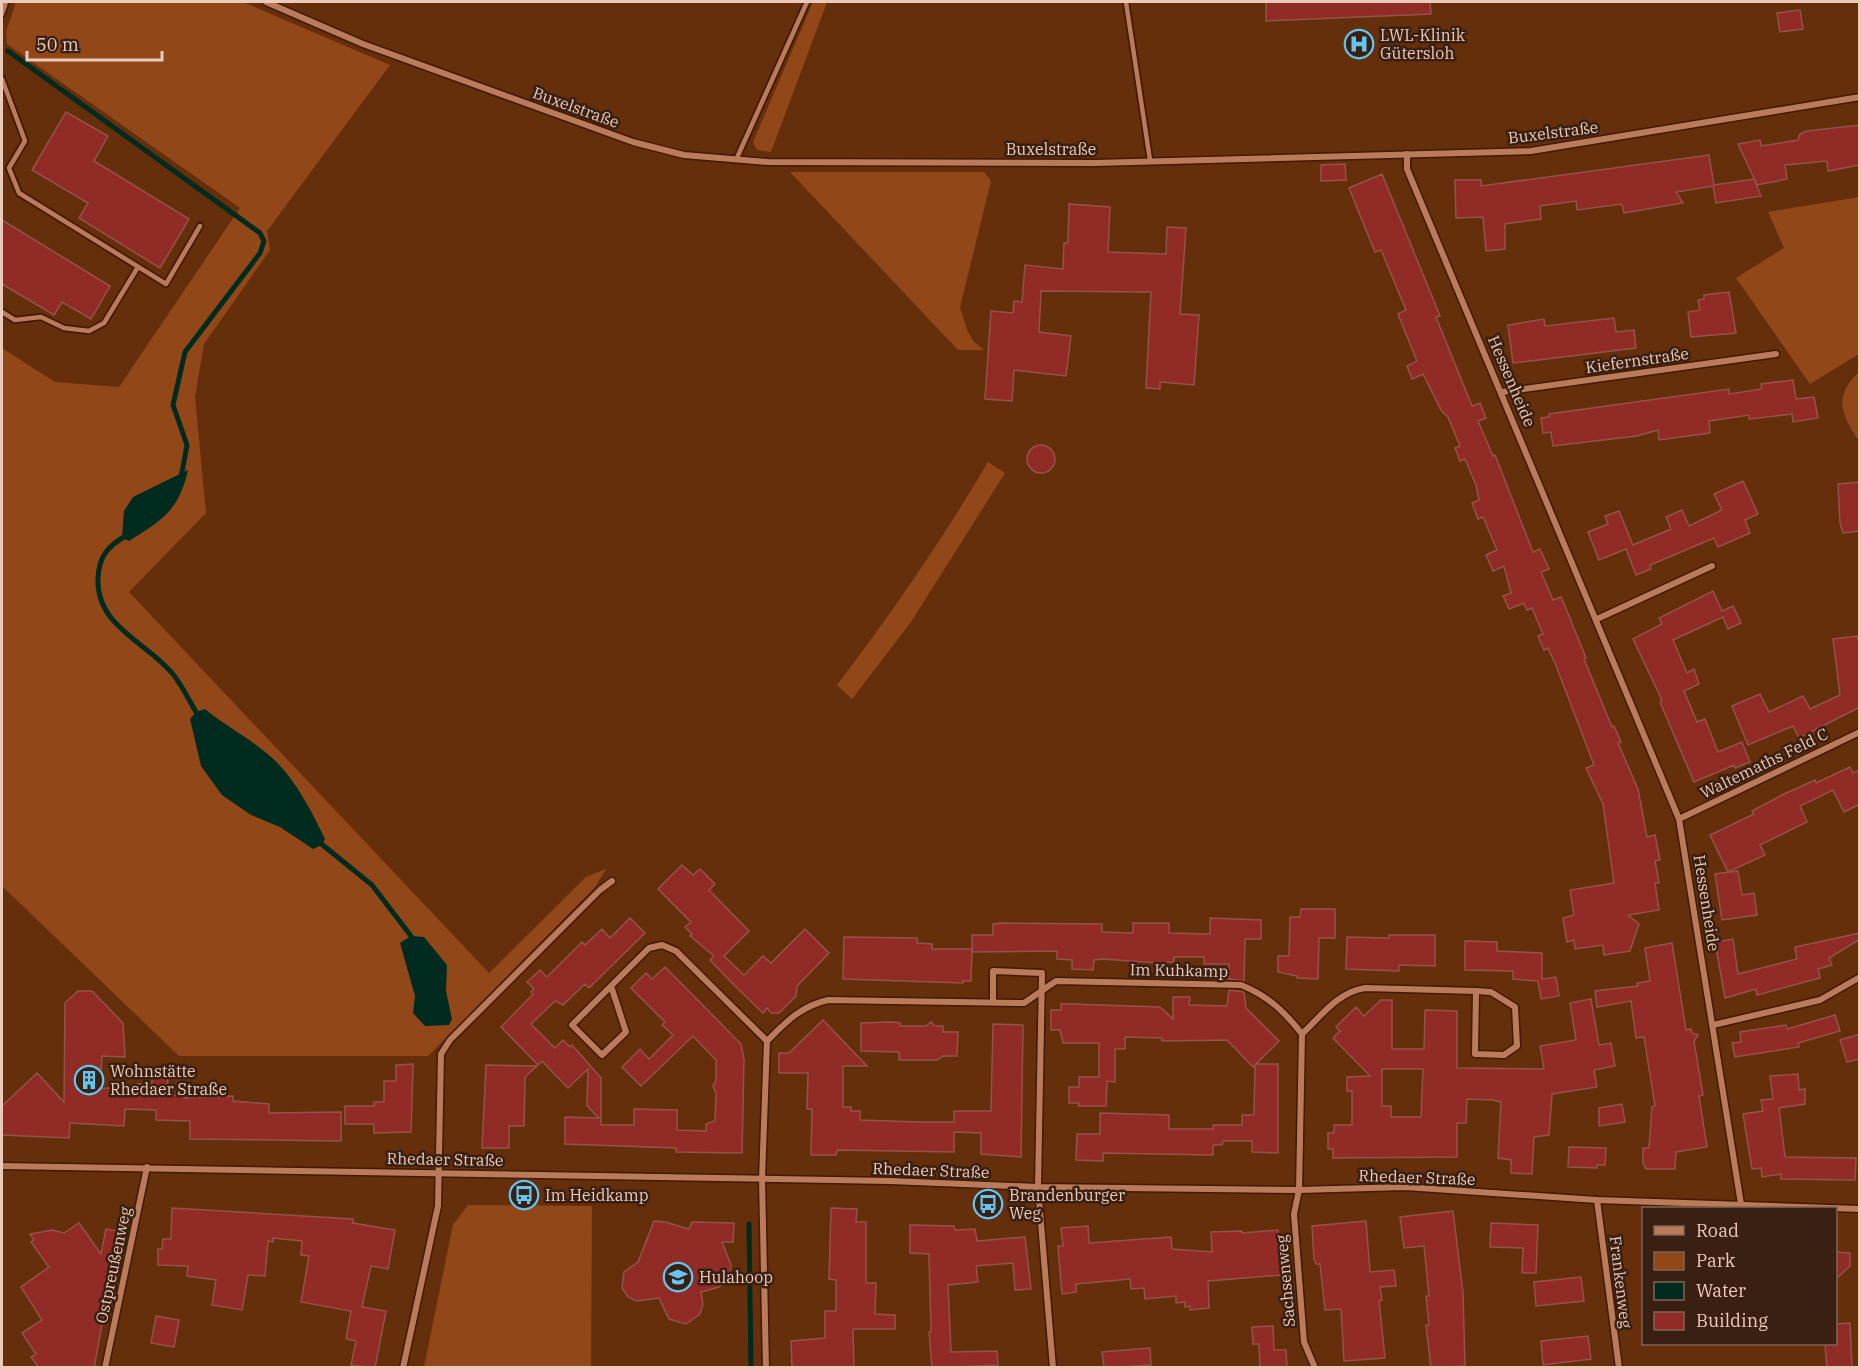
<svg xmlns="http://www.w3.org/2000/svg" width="1861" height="1369" font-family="'IBM Plex Serif',serif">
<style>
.green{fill:#924719}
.water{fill:#002b1e}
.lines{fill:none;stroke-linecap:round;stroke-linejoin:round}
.stream{stroke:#002b1e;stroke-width:5}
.building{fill:#902c25;stroke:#955249;stroke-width:1.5;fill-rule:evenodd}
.lane-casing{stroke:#431901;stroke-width:8}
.street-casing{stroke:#431901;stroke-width:9}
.lane{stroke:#ba7b5a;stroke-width:4.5}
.street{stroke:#ba7b5a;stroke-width:6}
.labels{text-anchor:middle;stroke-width:5;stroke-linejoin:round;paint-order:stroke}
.poi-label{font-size:16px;fill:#eccab9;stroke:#392012;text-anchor:start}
.street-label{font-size:16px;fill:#eccab9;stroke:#392012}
</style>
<rect width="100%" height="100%" fill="#662f0c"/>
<g class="green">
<polygon points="16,2 243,2 390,65 267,231 270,250 204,344 195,397 206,513 129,592 489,973 586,877 606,869 595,887 428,1056 179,1056 2,886 2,348 55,382 119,387 240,208 7,44 6,32"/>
<polygon points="813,2 827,2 771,152 757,150 753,142"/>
<polygon points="790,172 984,172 991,181 960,307 967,330 974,342 984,350 958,350"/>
<polygon points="1859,197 1859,354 1810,384 1736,278 1784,248 1768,212"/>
<path d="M 1859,372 L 1859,441 C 1841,415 1833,396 1859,372 Z"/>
<path d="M 988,462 L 1005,473 L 911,622 L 852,699 L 837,685 C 892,613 942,540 988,462 Z"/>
<polygon points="468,1205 592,1206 591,1367 424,1367 453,1225"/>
</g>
<g class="water">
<path d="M 188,470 C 179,511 162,520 129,541 L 122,538 L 124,511 L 133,497 Z"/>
<path d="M 205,709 C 224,725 246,736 265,752 C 292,772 311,810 325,839 L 322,845 L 313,849 L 280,827 L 251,815 L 222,795 L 201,766 L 190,719 L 196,712 Z"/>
<polygon points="411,936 424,937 447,965 446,991 452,1019 449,1025 425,1026 413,1013 415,996 400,943"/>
</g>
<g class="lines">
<g class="stream">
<polyline points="8,51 260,233 264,241 260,253 185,352 173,405 187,445 181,478"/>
<path d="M 127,535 C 108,546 99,556 98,578 C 96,626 145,641 172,673 C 183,686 190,703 199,717"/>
<polyline points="319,842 372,885 411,936"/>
<polyline points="749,1224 751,1368"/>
</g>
</g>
<g class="building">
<polygon points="1266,2 1430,2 1431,14 1266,21"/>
<polygon points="1800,10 1803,29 1780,32 1777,13"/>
<polygon points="66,112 108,136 94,161 189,219 160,268 79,218 88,203 32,170"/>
<polygon points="1860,125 1860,165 1828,171 1827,161 1785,165 1787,179 1757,185 1738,144 1760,140 1761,146 1798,140 1800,134 1807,131"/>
<polygon points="1709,155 1714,185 1754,179 1761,196 1716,203 1713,186 1676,192 1683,203 1624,213 1622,204 1577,210 1576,201 1540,206 1541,219 1505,224 1505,249 1486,251 1483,217 1456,218 1455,180 1481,180 1481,186"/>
<polygon points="1345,164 1346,180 1321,181 1321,165"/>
<polygon points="1382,174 1440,316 1436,317 1472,406 1480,403 1486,418 1478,421 1493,456 1495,455 1533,552 1540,549 1549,569 1541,572 1553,600 1561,597 1565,606 1586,658 1584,659 1612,727 1614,726 1621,742 1618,743 1638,789 1647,837 1655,835 1660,860 1655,861 1659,883 1655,883 1659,910 1628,915 1639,924 1630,951 1604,955 1603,945 1575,949 1574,940 1567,942 1563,918 1574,915 1570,890 1614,883 1603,804 1586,768 1594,765 1555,663 1548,648 1544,650 1538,636 1543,634 1532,608 1527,610 1524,603 1509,609 1503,596 1511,593 1504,566 1493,571 1486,555 1497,550 1483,517 1478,519 1472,503 1479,500 1476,485 1465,459 1460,461 1455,448 1460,446 1448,417 1441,410 1423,374 1412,379 1407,366 1417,361 1398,314 1406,310 1381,250 1375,252 1349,188"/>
<polygon points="1069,204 1110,207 1108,252 1166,254 1167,227 1186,228 1180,314 1199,315 1194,385 1160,382 1160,389 1146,388 1151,292 1041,291 1039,332 1071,336 1066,376 1014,370 1012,401 985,399 991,311 1013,313 1014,301 1022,302 1025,265 1063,269 1064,243 1068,243"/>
<polygon points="2,220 110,286 91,319 62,302 54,315 2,284"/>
<polygon points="1729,292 1736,333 1691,337 1688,312 1700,310 1698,300 1704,299 1704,295"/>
<polygon points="1614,318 1616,332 1634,330 1636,348 1513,363 1508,325 1544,319 1545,326"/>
<polygon points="1793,380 1796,399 1814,397 1818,418 1793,422 1792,414 1749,419 1749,415 1709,421 1710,433 1659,440 1658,430 1637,436 1553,446 1551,432 1543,433 1541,418 1549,417 1549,414 1729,389 1729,394 1762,389 1761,384"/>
<circle cx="1041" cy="459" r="14"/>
<polygon points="1743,481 1758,514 1745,520 1750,533 1718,547 1714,538 1650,565 1651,569 1636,575 1626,549 1599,560 1588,532 1608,524 1605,516 1619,511 1633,545 1671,529 1666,517 1682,510 1689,526 1722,510 1714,494"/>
<polygon points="1860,482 1860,531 1843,533 1840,523 1838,484"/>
<polygon points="1713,591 1722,611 1733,606 1741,623 1728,629 1723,617 1673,640 1687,673 1694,669 1699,684 1684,691 1697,722 1705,719 1718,752 1742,742 1750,762 1735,768 1734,765 1694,782 1660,702 1662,700 1633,639 1662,624 1659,618"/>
<polygon points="1857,636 1860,645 1860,707 1799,738 1793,726 1748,745 1732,706 1760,694 1769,712 1803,696 1810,709 1840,695 1833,639"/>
<polygon points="1850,767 1853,773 1860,770 1860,804 1844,812 1833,790 1800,806 1807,822 1760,845 1765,855 1728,872 1710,835 1754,814 1752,811 1782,795 1815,780 1816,783"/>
<polygon points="682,865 693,875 700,869 715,884 709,890 749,931 724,956 744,975 763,956 771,963 805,929 829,953 797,986 796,996 779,1013 771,1013 767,1008 763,1013 734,985 710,960 714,956 690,936 692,934 685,927 691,922 658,889"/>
<polygon points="1738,871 1742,895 1754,893 1757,915 1722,920 1715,874"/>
<polygon points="1301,909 1335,909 1335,938 1319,938 1318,979 1297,978 1297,976 1278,972 1278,956 1289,956 1290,917 1300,917"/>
<polygon points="630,918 645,933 589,988 585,984 563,1005 555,1001 531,1024 555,1048 563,1040 570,1047 572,1045 601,1078 601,1125 634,1125 634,1109 677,1110 677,1130 706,1131 706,1124 715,1121 716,1093 713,1086 716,1080 716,1060 693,1036 641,1086 622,1067 640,1049 649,1059 673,1035 662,1025 665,1022 631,988 646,973 652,979 665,967 741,1044 744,1059 742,1153 676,1152 676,1148 565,1144 565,1117 599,1118 587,1106 588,1069 568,1088 542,1061 538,1065 501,1027 533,994 531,992 534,989 527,982 540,970 547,977 582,942 585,945 602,929 610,938"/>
<polygon points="1210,918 1261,920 1261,939 1245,939 1244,981 1229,979 1229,964 1204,964 1204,957 1174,957 1174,962 1159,963 1102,959 1094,960 1093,970 1072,969 1072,960 1057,959 1057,951 972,952 972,935 993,935 993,924 1002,923 1102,924 1102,932 1133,933 1133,923 1169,923 1169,933 1210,934"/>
<polygon points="1860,933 1860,939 1829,958 1832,965 1818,969 1820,978 1757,995 1756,989 1725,998 1715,942 1733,939 1738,974 1797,959 1795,947"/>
<polygon points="1389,935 1435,935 1435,966 1399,965 1399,971 1346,969 1347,937 1389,938"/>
<polygon points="844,937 917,938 917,943 932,944 932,949 972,949 971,981 963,981 963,983 843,979"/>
<polygon points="1465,941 1497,942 1497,951 1542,953 1542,979 1556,977 1559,996 1541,999 1538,981 1513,979 1513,971 1465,970"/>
<polygon points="1672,943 1686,1030 1691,1029 1692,1033 1698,1035 1694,1041 1703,1095 1699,1096 1707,1147 1676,1152 1675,1169 1646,1169 1643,1163 1643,1148 1649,1148 1652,1107 1655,1106 1644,1037 1636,1038 1631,1001 1597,1007 1595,991 1638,986 1637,983 1650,981 1645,948"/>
<polygon points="1229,990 1244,992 1246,1008 1279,1041 1256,1064 1278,1064 1278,1153 1252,1152 1252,1141 1223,1141 1222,1145 1213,1145 1213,1155 1103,1153 1103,1161 1076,1160 1077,1134 1100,1134 1100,1113 1169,1115 1169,1129 1213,1129 1213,1125 1242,1125 1242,1115 1254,1115 1255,1065 1253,1067 1227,1040 1162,1041 1162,1038 1125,1037 1125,1049 1115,1049 1115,1082 1107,1081 1106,1106 1078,1106 1079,1103 1069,1103 1069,1087 1079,1087 1079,1077 1099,1077 1099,1043 1063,1043 1060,1030 1051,1030 1051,1010 1061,1010 1061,1004 1072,1004 1160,1007 1173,1019 1173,997 1190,997 1189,1005 1227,1006"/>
<polygon points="78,991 92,991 123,1023 125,1057 102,1056 100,1088 137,1089 137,1084 152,1084 152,1076 168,1076 167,1093 185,1098 233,1096 233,1101 269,1104 269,1113 341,1112 341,1141 190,1139 190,1121 156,1120 156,1110 125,1109 124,1126 70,1123 69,1138 2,1135 2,1106 37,1073 64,1102 65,1003"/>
<path d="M 1591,999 L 1599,1045 L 1611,1043 L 1615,1066 L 1594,1070 L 1597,1087 L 1552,1094 L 1549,1135 L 1534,1137 L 1532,1174 L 1511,1173 L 1511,1160 L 1498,1158 L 1501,1102 L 1493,1100 L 1467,1099 L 1466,1123 L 1457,1123 L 1457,1157 L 1333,1158 L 1333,1149 L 1328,1149 L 1328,1133 L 1334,1133 L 1334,1125 L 1352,1125 L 1352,1091 L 1347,1091 L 1347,1077 L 1370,1076 L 1333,1038 L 1340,1031 L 1336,1027 L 1356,1007 L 1364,1016 L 1381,1000 L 1392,1000 L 1392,1049 L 1424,1049 L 1425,1010 L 1457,1011 L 1457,1068 L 1544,1069 L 1540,1046 L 1576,1040 L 1570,1003 ZM 1382,1069 L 1423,1069 L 1421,1117 L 1391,1117 L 1391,1106 L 1382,1106 Z"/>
<polygon points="1835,1015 1840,1031 1798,1043 1799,1047 1735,1057 1732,1043 1741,1042 1740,1032 1786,1025 1787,1029"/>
<polygon points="823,1020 867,1066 843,1066 843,1107 851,1107 851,1111 860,1111 860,1120 919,1122 954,1122 954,1111 991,1111 993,1024 1023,1025 1021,1157 981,1154 981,1133 954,1132 954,1152 837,1150 836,1155 811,1155 812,1109 807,1109 808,1073 779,1073 779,1053 789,1053"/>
<polygon points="891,1022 900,1023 900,1026 926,1026 931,1022 935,1026 943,1026 943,1032 958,1032 957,1056 943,1056 937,1060 899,1060 899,1052 861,1051 861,1023"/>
<polygon points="1860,1034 1860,1059 1847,1062 1840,1040"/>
<polygon points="413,1064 411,1132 374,1133 374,1124 345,1124 345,1106 374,1106 374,1102 384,1102 384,1081 396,1081 396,1065"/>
<polygon points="486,1065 537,1066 525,1077 524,1126 509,1126 509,1148 482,1148"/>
<polygon points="1798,1074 1799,1090 1805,1089 1805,1104 1779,1108 1785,1157 1856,1158 1855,1180 1781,1179 1781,1174 1762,1177 1761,1168 1752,1169 1743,1114 1763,1111 1761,1100 1773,1099 1770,1076"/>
<polygon points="1622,1104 1625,1122 1599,1126 1599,1108"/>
<polygon points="1569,1147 1606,1148 1605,1165 1597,1165 1597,1168 1568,1167"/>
<polygon points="172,1208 353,1219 353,1223 395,1230 388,1269 371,1266 362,1307 386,1311 375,1368 351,1365 356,1341 346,1339 351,1311 301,1302 309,1256 301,1255 302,1241 273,1238 273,1242 268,1241 265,1276 248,1275 242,1310 212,1305 216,1280 187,1276 188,1266 158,1265 158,1249 162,1249 163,1239 171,1239"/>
<polygon points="831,1208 857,1209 856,1222 866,1222 866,1283 876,1283 875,1314 895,1315 895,1329 853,1329 854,1368 792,1368 791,1341 825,1338 825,1311 836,1311 836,1280 829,1279"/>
<polygon points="1453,1211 1463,1293 1465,1366 1431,1368 1426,1325 1429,1325 1426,1296 1429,1296 1424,1246 1404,1248 1400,1217"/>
<polygon points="654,1221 665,1222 689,1229 692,1222 734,1223 733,1242 722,1242 731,1265 729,1278 719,1287 701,1292 703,1304 700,1314 686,1324 669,1319 659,1298 636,1301 628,1297 622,1288 624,1272 638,1262"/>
<polygon points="1366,1221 1370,1272 1394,1270 1396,1286 1380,1287 1382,1300 1379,1301 1385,1358 1344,1361 1341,1309 1325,1310 1320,1264 1316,1264 1314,1259 1312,1226"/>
<polygon points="79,1223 101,1254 106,1229 119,1231 94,1368 39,1368 31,1357 36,1354 22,1333 42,1320 21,1287 49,1267 31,1242 34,1240 30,1234 52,1230 64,1233"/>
<polygon points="1491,1223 1538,1225 1536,1273 1522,1273 1523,1248 1490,1247"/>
<polygon points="910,1225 954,1226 955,1230 975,1229 977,1241 1025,1237 1031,1289 1015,1290 1013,1263 976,1266 978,1282 948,1285 951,1352 997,1351 998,1365 932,1368 929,1332 931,1332 929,1254 910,1253"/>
<polygon points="1088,1226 1089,1243 1171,1237 1172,1249 1212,1252 1211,1232 1242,1231 1242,1233 1278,1230 1282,1275 1208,1281 1209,1308 1190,1310 1190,1306 1185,1307 1185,1302 1176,1303 1176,1296 1145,1299 1144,1288 1131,1289 1130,1279 1076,1284 1076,1292 1062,1294 1058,1246 1063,1246 1061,1228"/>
<polygon points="1836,1252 1850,1253 1850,1266 1836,1279"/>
<polygon points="1581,1277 1584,1301 1536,1306 1534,1282"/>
<polygon points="156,1316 179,1320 174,1347 151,1343"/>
<polygon points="1850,1323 1852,1368 1827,1368 1825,1344 1836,1344 1836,1324"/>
<polygon points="1273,1326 1274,1350 1286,1350 1287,1368 1260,1368 1259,1344 1253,1344 1252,1327"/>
<polygon points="1588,1336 1591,1359 1543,1365 1541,1341"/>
<polygon points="1150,1348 1151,1365 1104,1368 1102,1352"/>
</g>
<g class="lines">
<g class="lane-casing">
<g id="lane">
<polyline points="1126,2 1150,160"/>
<polyline points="2,14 6,2"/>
<polyline points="2,79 25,141 9,168 19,193 166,284 200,226"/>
<polyline points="736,160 807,2"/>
<polyline points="2,312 15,320 41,317 64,328 89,331 104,323 138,267"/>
</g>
</g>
<g class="street-casing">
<g id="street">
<polyline points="266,2 363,44 633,142 684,155 768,162 1095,163 1531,151 1860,97"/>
<polyline points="1407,154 1407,169 1679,819 1741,1204"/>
<polyline points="1502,392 1776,354"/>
<polyline points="1597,619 1712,566"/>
<polyline points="1679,819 1860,732"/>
<polyline points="611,986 626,1032 602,1055 572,1025 649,948 662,945 676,951 767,1041"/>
<polyline points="993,1002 993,971 1042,973 1038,1187 1053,1368"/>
<polyline points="1713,1025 1820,1000 1860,977"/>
<path d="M 1302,1034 C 1321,1016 1338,992 1365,988 L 1476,991 L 1491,992 L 1515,1007 L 1517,1046 L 1504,1055 L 1475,1054 L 1476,991"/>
<polyline points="2,1166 890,1181 1038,1187 1299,1190 1405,1187 1597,1200 1860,1209"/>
<polyline points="1597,1200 1619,1368"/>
<polyline points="105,1368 147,1167"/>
<polyline points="403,1368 438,1206 441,1054 450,1040 600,890 612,881"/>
<path d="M 766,1368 L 762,1179 L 767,1041 C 786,1022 801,1006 828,1000 L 1024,1003 L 1056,981 L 1241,985 C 1268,996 1284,1011 1302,1034 L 1299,1190 L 1294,1214 L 1304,1342 L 1315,1368"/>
</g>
</g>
<use href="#lane" class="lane"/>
<use href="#street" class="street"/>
</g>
<defs>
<g id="hospital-ring" transform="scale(1.5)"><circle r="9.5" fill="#392012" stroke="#64c5ee" stroke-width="1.5"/><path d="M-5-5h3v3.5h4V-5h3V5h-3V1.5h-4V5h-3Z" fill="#64c5ee"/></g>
<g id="building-ring" transform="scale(1.5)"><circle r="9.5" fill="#392012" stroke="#64c5ee" stroke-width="1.5"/><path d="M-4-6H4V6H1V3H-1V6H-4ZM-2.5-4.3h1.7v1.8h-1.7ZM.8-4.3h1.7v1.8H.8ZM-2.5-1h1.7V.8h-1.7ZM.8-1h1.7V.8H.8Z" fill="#64c5ee"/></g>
<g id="bus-ring" transform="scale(1.5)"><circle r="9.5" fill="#392012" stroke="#64c5ee" stroke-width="1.5"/><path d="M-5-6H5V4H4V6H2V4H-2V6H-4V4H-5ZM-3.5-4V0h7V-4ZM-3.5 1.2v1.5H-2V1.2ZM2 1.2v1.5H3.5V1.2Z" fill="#64c5ee"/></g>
<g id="school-ring" transform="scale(1.5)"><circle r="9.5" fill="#392012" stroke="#64c5ee" stroke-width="1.5"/><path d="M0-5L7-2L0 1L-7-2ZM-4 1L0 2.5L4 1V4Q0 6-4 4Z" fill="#64c5ee"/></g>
</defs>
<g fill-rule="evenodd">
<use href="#hospital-ring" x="1359" y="44"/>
<use href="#building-ring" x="89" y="1080"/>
<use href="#bus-ring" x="524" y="1195"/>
<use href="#bus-ring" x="988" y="1204"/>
<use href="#school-ring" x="678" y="1277"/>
</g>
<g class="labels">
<g class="poi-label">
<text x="1380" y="41">LWL-Klinik<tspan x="1380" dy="18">Gütersloh</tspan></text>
<text x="110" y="1077">Wohnstätte<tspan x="110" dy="18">Rhedaer Straße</tspan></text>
<text x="545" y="1201">Im Heidkamp</text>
<text x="1009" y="1201">Brandenburger<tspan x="1009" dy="18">Weg</tspan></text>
<text x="699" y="1283">Hulahoop</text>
</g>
<g class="street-label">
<text transform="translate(576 107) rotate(20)" y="6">Buxelstraße</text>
<text transform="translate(1553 132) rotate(-7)" y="6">Buxelstraße</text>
<text x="1051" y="155">Buxelstraße</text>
<text transform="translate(1637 360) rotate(-8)" y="6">Kiefernstraße</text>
<text transform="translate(1512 381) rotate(67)" y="6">Hessenheide</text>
<text transform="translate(1764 763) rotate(-26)" y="6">Waltemaths Feld C</text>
<text transform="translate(1707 903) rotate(81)" y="6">Hessenheide</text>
<text transform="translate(1179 970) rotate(1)" y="6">Im Kuhkamp</text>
<text transform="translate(445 1159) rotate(1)" y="6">Rhedaer Straße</text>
<text transform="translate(931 1170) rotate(2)" y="6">Rhedaer Straße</text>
<text transform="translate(1417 1177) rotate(2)" y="6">Rhedaer Straße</text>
<text transform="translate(113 1265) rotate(-78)" y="6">Ostpreußenweg</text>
<text transform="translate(1285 1281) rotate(-95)" y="6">Sachsenweg</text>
<text transform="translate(1621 1282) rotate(83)" y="6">Frankenweg</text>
</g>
</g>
<rect width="1861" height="1369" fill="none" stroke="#eccab9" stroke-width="6"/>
<rect x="1642" y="1207" width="195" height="138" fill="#392012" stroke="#816455" stroke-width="1.5"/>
<rect x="1654" y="1226" width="30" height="9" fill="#ba7b5a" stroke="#816455" stroke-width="1.5"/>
<text x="1696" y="1237" font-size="18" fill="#eccab9">Road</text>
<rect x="1654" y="1252" width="30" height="18" fill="#924719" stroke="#816455" stroke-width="1.5"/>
<text x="1696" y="1267" font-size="18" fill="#eccab9">Park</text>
<rect x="1654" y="1282" width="30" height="18" fill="#002b1e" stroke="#816455" stroke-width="1.5"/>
<text x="1696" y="1297" font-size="18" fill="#eccab9">Water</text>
<rect x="1654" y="1312" width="30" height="18" fill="#902c25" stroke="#816455" stroke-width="1.5"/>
<text x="1696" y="1327" font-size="18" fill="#eccab9">Building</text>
<path d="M27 51v9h135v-9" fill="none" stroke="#eccab9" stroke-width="3"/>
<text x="36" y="51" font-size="18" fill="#eccab9" stroke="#392012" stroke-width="4.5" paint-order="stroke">50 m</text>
</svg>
